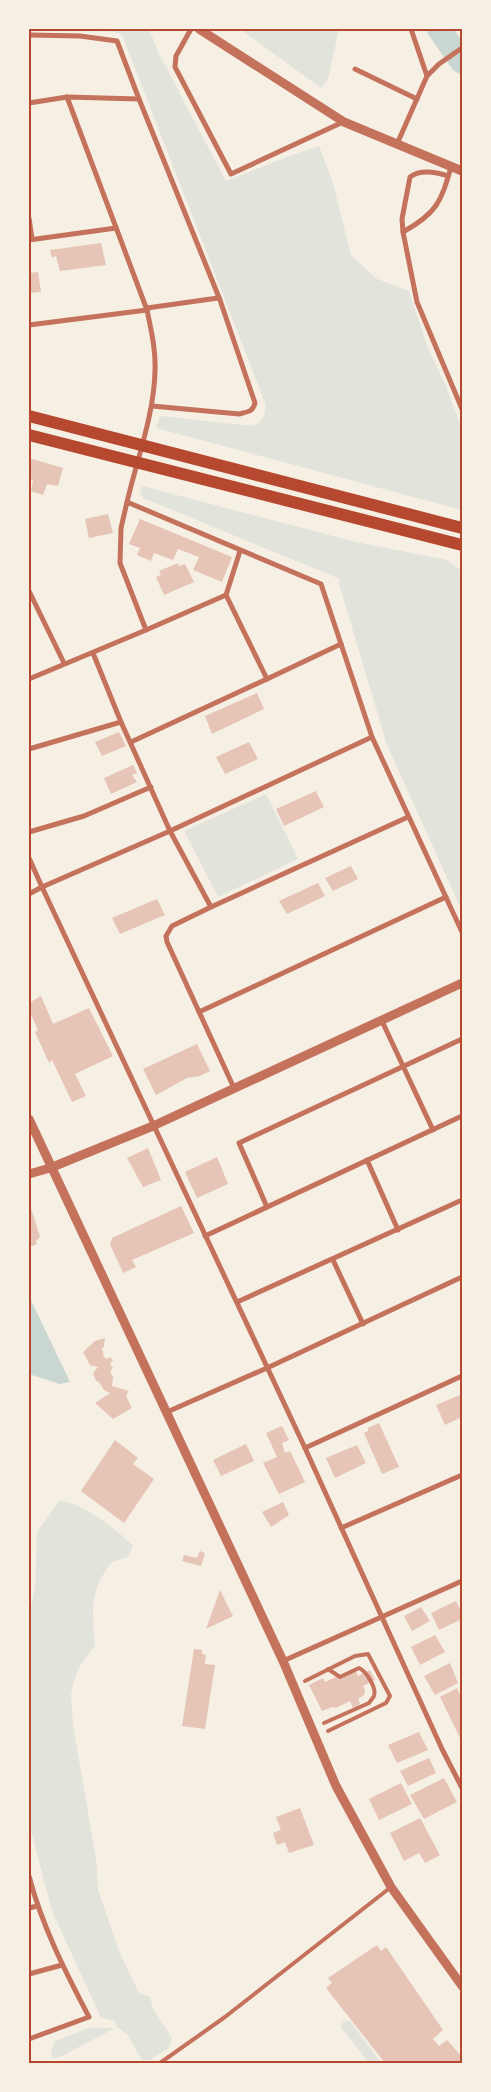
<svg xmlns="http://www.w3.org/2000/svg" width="491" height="2092" font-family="Merriweather,serif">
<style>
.green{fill:#e2e4dc}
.water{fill:#c9d6d2}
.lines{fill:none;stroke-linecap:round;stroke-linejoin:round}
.river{stroke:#c9d6d2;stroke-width:24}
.building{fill:#e6c5b7}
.service{stroke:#c5725c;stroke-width:4}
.minor{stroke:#c5725c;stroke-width:5}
.tertiary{stroke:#c5725c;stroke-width:9}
.primary{stroke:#b5482f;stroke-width:12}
.neatline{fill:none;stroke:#b5482f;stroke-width:2}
</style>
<rect width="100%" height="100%" fill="#f6efe4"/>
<g class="green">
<path d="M 69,29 L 149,29 L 159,54 L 226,181 L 292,155 L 319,146 L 333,183 L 351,255 L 377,279 L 409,291 L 428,348 L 446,386 L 462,429 L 462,510 L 156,428 L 160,416 L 253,426 C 263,421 266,415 265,403 L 122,35 L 115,32 Z"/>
<polygon points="240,29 339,29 328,79 321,88"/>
<polygon points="142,486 356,542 447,560 462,571 462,911 387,745 339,584 340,579 143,498 140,492"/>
<polygon points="266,794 298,859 218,897 184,831"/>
<path d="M 60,1500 C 86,1506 114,1527 133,1546 L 128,1557 L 112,1562 C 89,1591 92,1611 95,1645 L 78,1669 L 73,1684 L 71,1695 L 73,1725 L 97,1865 L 98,1890 L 119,1951 L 139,1993 L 150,1997 L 153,2009 L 172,2038 L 169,2048 L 150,2060 L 142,2060 L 128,2036 L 120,2028 L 117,2028 L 115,2021 L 101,2018 L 52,1911 L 29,1823 L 29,1619 L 35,1585 L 37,1532 Z"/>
<polygon points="350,2021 381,2063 369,2063 341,2027 343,2022"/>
<polygon points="89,2028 115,2028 64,2055 53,2059 51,2052 55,2041"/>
</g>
<polygon class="water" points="29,1296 70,1382 60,1384 29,1374"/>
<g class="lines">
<polyline class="river" points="439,29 462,62"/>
</g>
<g class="building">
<polygon points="101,243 106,265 60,271 56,256 52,258 50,250"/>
<polygon points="38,272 41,292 29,293 29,273"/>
<polygon points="29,458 63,468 58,486 47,484 43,495 31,491 33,480 29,479"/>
<polygon points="108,514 113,533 89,538 85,519"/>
<polygon points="140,519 232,557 222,582 193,570 199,557 178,549 173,560 154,553 151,561 137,555 140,548 129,544"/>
<polygon points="178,563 179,566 185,564 194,582 164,595 156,577 161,575 159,571"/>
<polygon points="257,693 264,709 212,734 205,716"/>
<polygon points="119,732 126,746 102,756 95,742"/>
<polygon points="249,742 258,759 225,774 216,757"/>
<polygon points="133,765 137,773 132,775 137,782 111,794 104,778"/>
<polygon points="316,791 324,807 284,826 276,809"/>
<polygon points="351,866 358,879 333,891 325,878"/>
<polygon points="318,883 325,896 287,914 279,901"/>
<polygon points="157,899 165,915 120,934 112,918"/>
<polygon points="41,996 53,1024 89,1008 113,1056 75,1074 86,1096 72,1102 52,1060 49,1063 35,1032 38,1030 29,1010 29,1003"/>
<polygon points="197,1044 210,1071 200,1076 187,1078 156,1095 143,1069"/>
<polygon points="148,1148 161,1180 143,1187 127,1158"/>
<polygon points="217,1157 228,1184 197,1198 185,1172"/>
<polygon points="181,1206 194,1233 132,1260 136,1267 123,1273 110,1244 112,1238"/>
<polygon points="29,1208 31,1208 40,1237 36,1241 37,1244 32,1246 29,1246"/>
<polygon points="105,1338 104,1347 102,1348 104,1357 107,1359 110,1357 113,1360 110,1364 113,1368 110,1372 113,1377 112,1386 129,1391 126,1396 132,1408 113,1419 95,1403 110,1393 104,1390 99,1382 96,1381 93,1373 98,1367 90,1365 83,1352 95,1341"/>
<polygon points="462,1394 462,1417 445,1425 436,1405"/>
<polygon points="379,1423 399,1467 382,1474 364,1433 368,1431 368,1428"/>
<polygon points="282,1426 289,1440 282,1443 285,1453 290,1451 305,1482 279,1494 263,1463 277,1457 266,1433"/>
<polygon points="115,1440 138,1458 133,1464 154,1479 124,1523 81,1491"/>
<polygon points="246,1444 254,1461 221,1476 213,1460"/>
<polygon points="357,1445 366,1463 335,1478 326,1458"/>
<polygon points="283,1502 289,1515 271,1527 262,1512"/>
<polygon points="200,1551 205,1553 201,1566 182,1561 184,1555 197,1558"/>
<polygon points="220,1590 233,1616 206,1629"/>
<polygon points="456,1601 462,1613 462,1619 439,1630 431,1613"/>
<polygon points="421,1607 430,1621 412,1631 404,1616"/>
<polygon points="435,1635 445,1652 420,1665 411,1647"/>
<polygon points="194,1649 202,1650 202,1654 206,1655 205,1664 215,1665 205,1729 182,1726"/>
<polygon points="450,1663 458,1683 435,1695 424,1676"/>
<polygon points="355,1668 358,1676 370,1670 375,1680 363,1686 365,1690 364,1695 358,1699 360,1704 353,1708 350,1701 336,1708 332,1707 322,1711 309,1685 323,1678 325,1682"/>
<polygon points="457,1688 462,1698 462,1737 460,1738 440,1697"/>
<polygon points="419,1732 428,1750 397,1763 388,1745"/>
<polygon points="429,1758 436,1773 408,1786 400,1771"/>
<polygon points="444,1778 457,1802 424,1819 410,1795"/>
<polygon points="401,1783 412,1804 379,1820 369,1799"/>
<polygon points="300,1808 314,1845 289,1853 285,1842 277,1845 273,1833 281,1830 276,1817"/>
<polygon points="420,1818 440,1855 425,1863 419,1853 404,1861 390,1833"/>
<polygon points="377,1945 381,1951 386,1947 443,2030 433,2039 439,2046 447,2040 462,2057 462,2063 385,2063 326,1988 332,1983 328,1978"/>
</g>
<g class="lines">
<g class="service">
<polyline points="305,1681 355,1656 368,1654 390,1696 386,1703 328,1731"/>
<path d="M 324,1723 L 369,1703 C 370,1701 373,1698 374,1696 C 377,1688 366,1671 359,1668 L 340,1677 L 328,1669"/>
<polyline points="160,2063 225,2017 391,1887"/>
</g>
<g class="minor">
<polyline points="191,29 176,56 175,67 231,174 343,122"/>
<polyline points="411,29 427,76"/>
<polyline points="29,35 80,36 117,41 139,99"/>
<polyline points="355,69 417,99"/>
<polyline points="29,103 67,97"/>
<polyline points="397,144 427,76 439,64 462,48"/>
<path d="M 451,167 C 441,202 437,213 403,232 L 417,302 L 462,409"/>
<polyline points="29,218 32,239"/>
<path d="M 403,232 L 402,219 L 410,177 C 421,169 436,172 448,176"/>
<polyline points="29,240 116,228"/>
<polyline points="147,308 218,298"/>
<polyline points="29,325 147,310"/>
<path d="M 127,502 C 137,459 154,415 155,371 C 156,350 151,330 147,310 L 67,97 L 139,99 L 220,300 L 255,403 C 253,412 247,412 239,414 L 152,406"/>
<polyline points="29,591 64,663"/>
<polyline points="226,595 267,679 341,644"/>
<polyline points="146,630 226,595 240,551"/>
<polyline points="93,653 121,722 170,831 211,907 408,817"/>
<polyline points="29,679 146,630 120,563 121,528 127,502 321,584 372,737 462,932"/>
<polyline points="131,742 267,679"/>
<polyline points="29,749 121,722"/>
<polyline points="29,832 84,816 151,787"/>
<polyline points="29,858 42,887 170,831 372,737"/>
<polyline points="29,894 42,887 305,1448 442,1749 462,1788"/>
<polyline points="211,907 172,926 166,936 167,942 234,1088"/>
<polyline points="199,1012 446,897"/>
<polyline points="381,1019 433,1130"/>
<polyline points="367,1160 398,1230"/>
<polyline points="267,1207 239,1143 462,1039"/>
<polyline points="205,1236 462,1116"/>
<polyline points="333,1260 363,1324"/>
<polyline points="237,1302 462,1200"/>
<polyline points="167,1412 267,1368 462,1277"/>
<polyline points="305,1448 462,1376"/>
<polyline points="341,1528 462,1475"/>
<polyline points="283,1661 462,1581"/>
<path d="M 29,1876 C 42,1926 65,1971 89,2017 L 29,2039"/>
<polyline points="29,1908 37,1906"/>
<polyline points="29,1974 62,1965"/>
</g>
<g class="tertiary">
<polyline points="199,29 344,122 462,171"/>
<polyline points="29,1119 283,1661 336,1786 391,1887 462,1986"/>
<polyline points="29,1174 50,1168 153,1126 462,983"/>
</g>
<g class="primary">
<polyline points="29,416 462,528"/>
<polyline points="29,435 462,545"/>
</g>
</g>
<rect width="491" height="2092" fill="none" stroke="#f6efe4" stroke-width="60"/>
<rect x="30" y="30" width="431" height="2032" class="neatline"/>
</svg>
